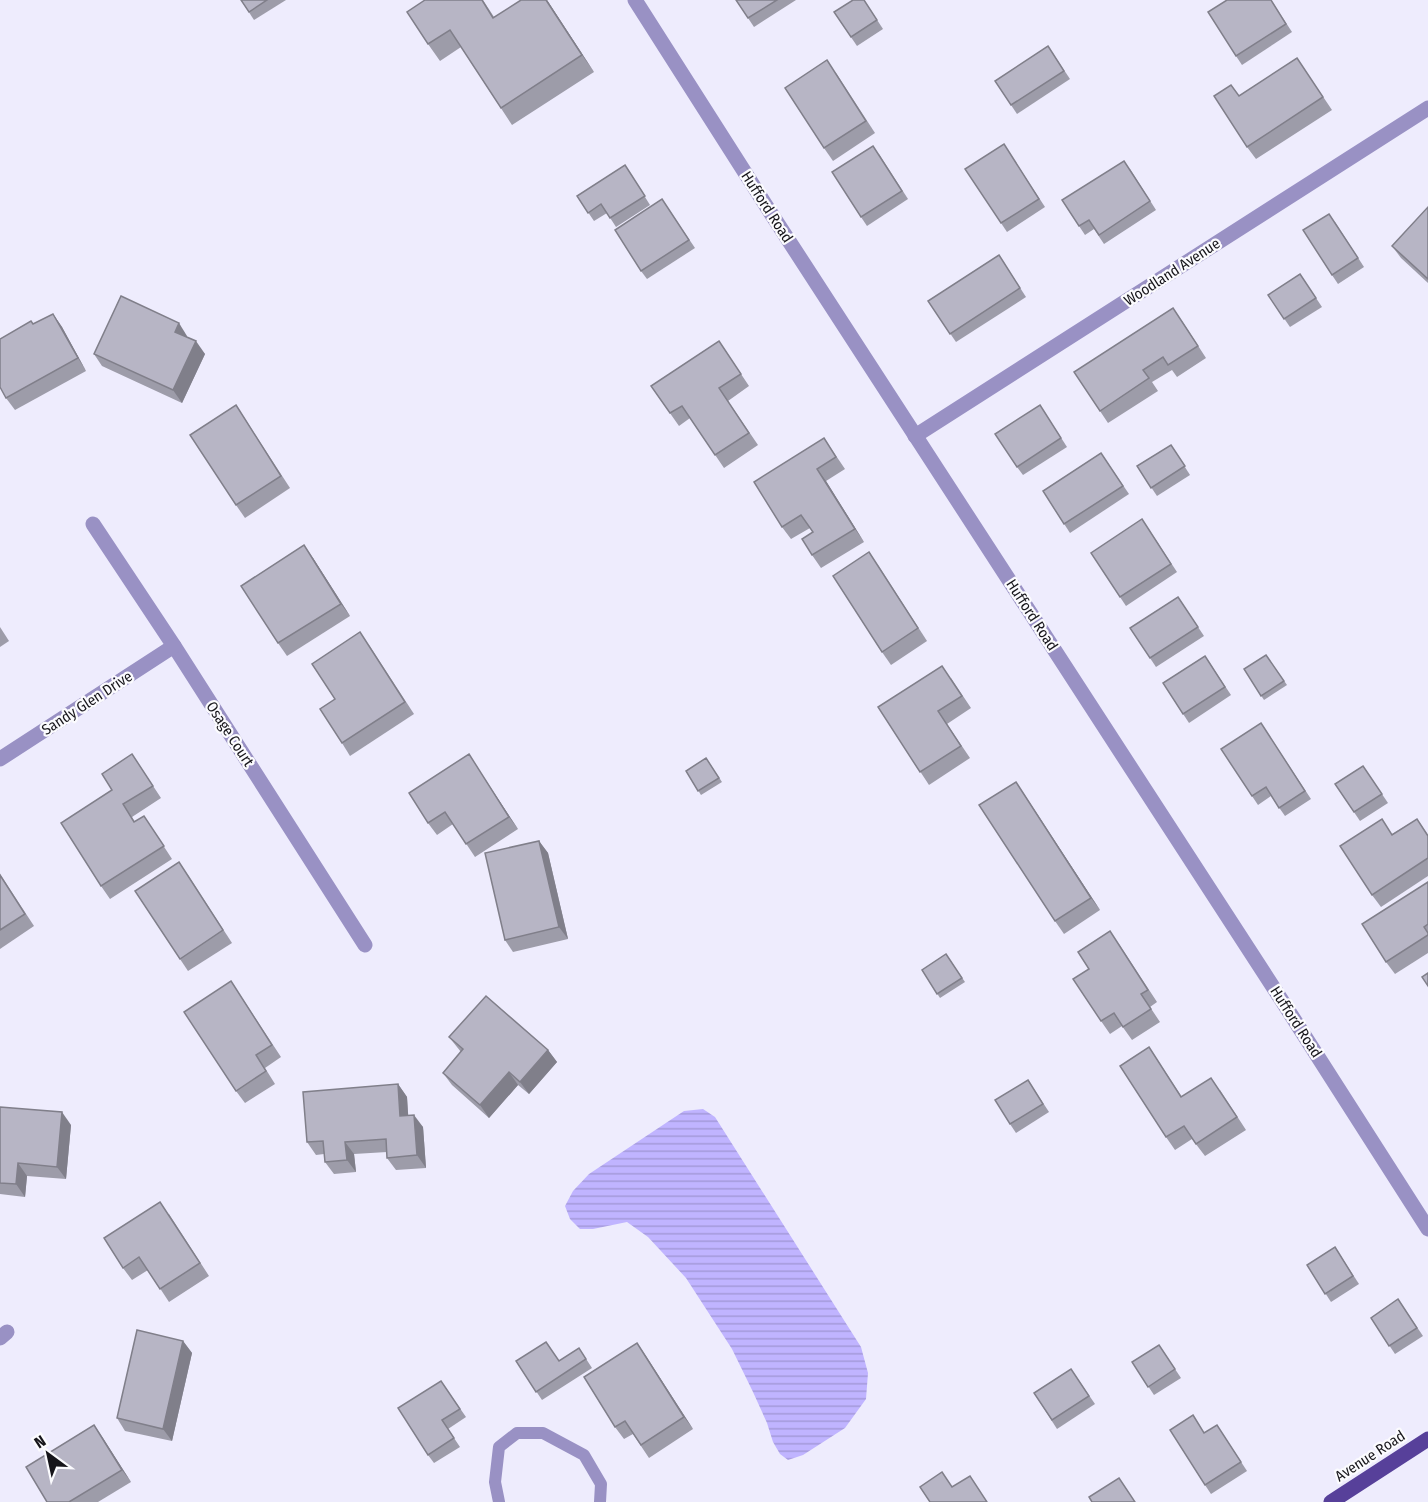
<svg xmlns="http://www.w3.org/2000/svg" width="1428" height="1502" font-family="'Fira Sans Condensed',sans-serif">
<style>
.water{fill:url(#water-rules)}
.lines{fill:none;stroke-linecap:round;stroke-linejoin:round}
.service{stroke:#9991c4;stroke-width:12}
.minor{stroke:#9991c4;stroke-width:15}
.primary{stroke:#57409a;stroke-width:15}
.wall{fill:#9d9ca9}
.shaded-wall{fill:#807f8a}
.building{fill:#b7b5c5;stroke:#807f8a;stroke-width:1.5}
.labels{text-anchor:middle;stroke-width:4.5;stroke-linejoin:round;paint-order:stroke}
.street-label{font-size:15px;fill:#16151a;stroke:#fbfbfe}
</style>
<defs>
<pattern id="water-rules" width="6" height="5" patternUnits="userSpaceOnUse" patternTransform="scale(1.5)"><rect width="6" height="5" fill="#c0b4ff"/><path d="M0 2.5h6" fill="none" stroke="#a49ada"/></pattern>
</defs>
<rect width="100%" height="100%" fill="#eeecfd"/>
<polygon class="water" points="703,1109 715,1117 861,1347 868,1373 866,1399 845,1428 803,1455 788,1460 780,1454 773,1442 767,1423 753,1392 732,1349 686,1278 648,1237 627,1222 593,1229 580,1229 570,1219 565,1206 573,1191 589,1174 684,1111"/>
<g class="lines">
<polyline class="service" points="499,1502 495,1482 499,1447 517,1433 543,1433 584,1455 601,1484 600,1502"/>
<g class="minor">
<polyline points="635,0 765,204 1288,1010 1428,1229"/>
<polyline points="915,436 1428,108"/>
<polyline points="93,524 174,646 365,945"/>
<polyline points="0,759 174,646"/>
<polyline points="0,1338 7,1332"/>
</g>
<polyline class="primary" points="1331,1502 1428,1439"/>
</g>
<g class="wall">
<polygon points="241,0 286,0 254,20"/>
<polygon points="483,0 494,17 547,0 594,72 512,125 461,47 440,61 428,44"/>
<polygon points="736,0 796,0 754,27"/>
<polygon points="864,0 883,29 857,46 834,12"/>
<polygon points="1271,0 1292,32 1242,65 1236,56"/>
<polygon points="1048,46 1070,79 1017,114 995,81"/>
<polygon points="1297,58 1332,110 1256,159 1247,147 1231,85 1239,96"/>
<polygon points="836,73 875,133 833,161 824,148"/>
<polygon points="1009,152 1045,207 1007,232 1001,223"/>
<polygon points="879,154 908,199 867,226 861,217"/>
<polygon points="625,165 650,205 616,227 607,213 594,221 577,196"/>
<polygon points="1130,169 1156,210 1104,244 1094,229 1085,235 1062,200"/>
<polygon points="1428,207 1428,283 1401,258 1392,246"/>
<polygon points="668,208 695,248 647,279 641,271"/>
<polygon points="1335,222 1364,267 1338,284 1332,275"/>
<polygon points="999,255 1026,297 956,342 928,301"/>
<polygon points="1300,274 1322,307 1290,327 1268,295"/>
<polygon points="53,314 62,327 86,371 15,410 6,398 34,324"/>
<polygon points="1182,321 1206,358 1177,377 1172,370 1152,382 1158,391 1108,423 1100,411"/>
<polygon points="187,336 187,337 205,354 182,403 102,366 94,354"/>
<polygon points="719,341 749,386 728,401 758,445 724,468 690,418 679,426 651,386"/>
<polygon points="236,405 290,488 245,518 236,505"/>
<polygon points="1040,405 1067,447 1023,475 1017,467"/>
<polygon points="824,438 845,469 826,481 864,542 821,568 812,555 813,532 810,528 791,539 782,527"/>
<polygon points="1171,445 1190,475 1157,496 1137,466"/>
<polygon points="1101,453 1129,494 1070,533 1043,491"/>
<polygon points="1148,528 1177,572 1126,606 1120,597"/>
<polygon points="313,558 350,616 287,656 278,643"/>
<polygon points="878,565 927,641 891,665 882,652"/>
<polygon points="1178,597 1204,636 1156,667 1130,628"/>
<polygon points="0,627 9,641 0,647"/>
<polygon points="369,645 414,714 350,756 342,743 335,699"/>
<polygon points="1266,655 1287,685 1264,700 1244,669"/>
<polygon points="1205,656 1231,695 1189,723 1163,683"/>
<polygon points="951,678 971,708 947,724 970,758 929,785 878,707"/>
<polygon points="1261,723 1311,799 1285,816 1271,796 1258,805 1252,796"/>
<polygon points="132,754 161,798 132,817 135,822 144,816 172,859 110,899 101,886 112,790"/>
<polygon points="706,758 722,782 701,795 686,771"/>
<polygon points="1363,766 1388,803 1360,821 1335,784"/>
<polygon points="477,767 518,829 475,857 453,824 437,835 428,823"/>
<polygon points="1024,794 1100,910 1064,934 1055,921"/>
<polygon points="1417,819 1428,835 1428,876 1381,907 1372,895 1392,834"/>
<polygon points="539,841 548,853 568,939 513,952 505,940"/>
<polygon points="0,874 34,926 0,949"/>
<polygon points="188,875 232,943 188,971 180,959"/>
<polygon points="1428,882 1428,953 1395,974 1386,962"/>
<polygon points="1119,944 1157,1002 1150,1007 1160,1022 1132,1040 1122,1026 1110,1034 1101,1021 1089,969"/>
<polygon points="946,954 965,982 940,998 922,970"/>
<polygon points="231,981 281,1057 265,1068 275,1084 245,1103 236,1091"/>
<polygon points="449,1037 548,1050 557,1062 529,1094 518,1085 489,1118 452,1085 443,1073 461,1052"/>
<polygon points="1149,1047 1182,1097 1220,1090 1246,1130 1205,1156 1192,1139 1175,1150 1166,1137"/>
<polygon points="1028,1080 1049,1112 1016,1133 1010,1124"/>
<polygon points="398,1084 407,1097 408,1115 423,1127 426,1168 396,1170 387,1158 387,1152 354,1154 356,1172 334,1174 325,1162 324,1154 316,1155 307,1142"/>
<polygon points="0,1107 71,1125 66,1179 27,1176 25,1197 0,1194"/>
<polygon points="169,1214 209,1276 169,1302 148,1270 132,1280 123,1268"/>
<polygon points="1335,1247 1359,1284 1331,1302 1307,1265"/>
<polygon points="1398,1299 1423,1336 1395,1354 1371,1318"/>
<polygon points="183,1341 192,1353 172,1441 125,1431 117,1418"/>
<polygon points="637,1343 693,1429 649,1458 633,1434 624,1439 615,1427"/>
<polygon points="1159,1345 1181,1378 1154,1395 1132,1362"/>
<polygon points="579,1348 592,1368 542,1400 516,1361 559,1361"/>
<polygon points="1071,1369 1095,1404 1057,1429 1034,1393"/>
<polygon points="441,1381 466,1417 448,1429 460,1447 434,1463 428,1455"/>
<polygon points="94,1425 131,1482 98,1502 47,1502"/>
<polygon points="1217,1425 1247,1471 1211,1494 1205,1485 1205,1433"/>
</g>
<g class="shaded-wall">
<polygon points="546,0 547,0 594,72 582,55"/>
<polygon points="53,314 62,327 86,371 78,358"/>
<polygon points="179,323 187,336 183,344 175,332"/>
<polygon points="196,341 205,354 182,403 173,390"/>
<polygon points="817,469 826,481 864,542 855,529"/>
<polygon points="304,545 313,558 350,616 341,604"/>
<polygon points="469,754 477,767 518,829 509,817"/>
<polygon points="1016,782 1024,794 1100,910 1091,898"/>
<polygon points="539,841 548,853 568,939 559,927"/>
<polygon points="548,1050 557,1062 529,1094 520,1082"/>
<polygon points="509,1072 518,1085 489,1118 480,1105"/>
<polygon points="398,1084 407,1097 409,1128 400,1116"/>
<polygon points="62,1112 71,1125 66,1179 57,1167"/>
<polygon points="414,1115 423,1127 426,1168 417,1155"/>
<polygon points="345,1142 354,1154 356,1172 347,1160"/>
<polygon points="18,1163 27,1176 25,1197 16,1184"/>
<polygon points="183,1341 192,1353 172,1441 163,1429"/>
<polygon points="637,1343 646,1356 693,1429 684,1417"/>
<polygon points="94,1425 103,1438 131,1482 122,1470"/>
</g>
<g class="building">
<polygon points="241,0 267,0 249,12"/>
<polygon points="425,0 482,0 493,18 521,0 546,0 582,55 501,108 450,30 428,44 407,12"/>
<polygon points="736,0 777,0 748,18"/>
<polygon points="853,0 864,0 877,20 851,37 834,12"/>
<polygon points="1227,0 1271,0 1286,24 1236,56 1208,12"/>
<polygon points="1048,46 1064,71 1011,105 995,81"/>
<polygon points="1297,58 1323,97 1247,147 1214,96 1231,85 1239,96"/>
<polygon points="827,60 866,121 824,148 785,88"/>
<polygon points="1004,144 1039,199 1001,223 965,169"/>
<polygon points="873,146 902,191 861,217 832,172"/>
<polygon points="1124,161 1150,201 1099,235 1089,220 1079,226 1062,200"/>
<polygon points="625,165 645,196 610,218 601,204 588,213 577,196"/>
<polygon points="662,199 689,240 641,271 615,230"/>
<polygon points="1428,207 1428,279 1392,246"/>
<polygon points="1329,214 1358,258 1332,275 1303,230"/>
<polygon points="999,255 1020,288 950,334 928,301"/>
<polygon points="1300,274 1316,298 1284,319 1268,295"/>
<polygon points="121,296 179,323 175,332 196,341 173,390 94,354"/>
<polygon points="1173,308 1198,346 1168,365 1163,357 1143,370 1149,378 1100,411 1074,372"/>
<polygon points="53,314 78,358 6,398 0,387 0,339 31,321 33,324"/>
<polygon points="719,341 741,374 719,388 749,433 715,455 682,406 670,413 651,386"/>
<polygon points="236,405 281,476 236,505 190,435"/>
<polygon points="1040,405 1061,438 1017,467 995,434"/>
<polygon points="824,438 836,457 817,469 855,529 812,555 802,539 813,532 801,515 782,527 754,482"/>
<polygon points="1171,445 1185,466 1151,488 1137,466"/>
<polygon points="1101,453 1123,486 1064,524 1043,491"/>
<polygon points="1142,519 1171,564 1120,597 1091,553"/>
<polygon points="304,545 341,604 278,643 241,586"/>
<polygon points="869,552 918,628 882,652 833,576"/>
<polygon points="1178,597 1198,627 1150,658 1130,628"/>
<polygon points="360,632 405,702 342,743 320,709 335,699 312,664"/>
<polygon points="1266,655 1284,681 1261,696 1244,669"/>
<polygon points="1205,656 1225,687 1183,714 1163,683"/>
<polygon points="942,666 962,696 938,711 961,746 920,772 878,707"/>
<polygon points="1261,723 1305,791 1279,808 1266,787 1252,796 1221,749"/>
<polygon points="132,754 153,786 123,804 134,822 144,816 164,846 101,886 61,823 112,790 102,774"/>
<polygon points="469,754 509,817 466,844 445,812 428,823 409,793"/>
<polygon points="706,758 719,778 698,791 686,771"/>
<polygon points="1363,766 1382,794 1354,812 1335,784"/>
<polygon points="1016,782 1091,898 1055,921 979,805"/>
<polygon points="1382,819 1392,835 1417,819 1428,836 1428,858 1372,895 1340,846"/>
<polygon points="539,841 559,927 505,940 485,853"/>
<polygon points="179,862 223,930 180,959 135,891"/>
<polygon points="0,875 25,914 0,930"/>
<polygon points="1428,882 1428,924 1424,927 1428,933 1428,935 1386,962 1362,924"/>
<polygon points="1110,931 1148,990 1141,994 1151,1009 1123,1027 1114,1013 1101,1021 1073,979 1089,969 1078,952"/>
<polygon points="946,954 962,978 937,994 922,970"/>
<polygon points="1428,973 1428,986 1422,977"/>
<polygon points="231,981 272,1045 256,1055 266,1071 236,1091 184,1012"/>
<polygon points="486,996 548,1050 520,1082 509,1072 480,1105 443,1073 463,1049 449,1037"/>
<polygon points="1149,1047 1181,1097 1211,1078 1237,1117 1196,1144 1184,1126 1166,1137 1120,1066"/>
<polygon points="1028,1080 1043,1104 1010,1124 995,1100"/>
<polygon points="398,1084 400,1116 414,1115 417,1155 387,1158 386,1139 345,1142 347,1160 325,1162 323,1141 307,1142 303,1092"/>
<polygon points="0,1107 62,1112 57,1167 18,1163 16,1184 0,1183"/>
<polygon points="160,1202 200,1263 160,1289 139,1257 123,1268 104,1238"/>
<polygon points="1335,1247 1353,1276 1325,1294 1307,1265"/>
<polygon points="1398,1299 1417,1328 1389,1346 1371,1318"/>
<polygon points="137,1330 183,1341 163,1429 117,1418"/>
<polygon points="546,1342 559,1361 579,1348 586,1359 536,1392 516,1361"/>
<polygon points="637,1343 684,1417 641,1445 625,1421 615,1427 584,1377"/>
<polygon points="1159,1345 1175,1369 1148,1387 1132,1362"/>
<polygon points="1071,1369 1089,1396 1052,1420 1034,1393"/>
<polygon points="441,1381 460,1409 442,1420 454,1438 428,1455 398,1408"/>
<polygon points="1193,1415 1204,1433 1217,1425 1241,1462 1205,1485 1170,1430"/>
<polygon points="94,1425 122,1470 69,1502 47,1502 26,1467"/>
<polygon points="942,1472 952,1487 970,1476 987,1502 930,1502 920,1487"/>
<polygon points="1119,1478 1135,1502 1092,1502 1089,1497"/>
</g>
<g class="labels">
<g class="street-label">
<text transform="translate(767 207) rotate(57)" y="5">Hufford Road</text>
<text transform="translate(1172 272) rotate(-33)" y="5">Woodland Avenue</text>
<text transform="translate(1032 615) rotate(57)" y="5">Hufford Road</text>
<text transform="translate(87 703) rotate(-33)" y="5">Sandy Glen Drive</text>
<text transform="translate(230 734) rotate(57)" y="5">Osage Court</text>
<text transform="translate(1296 1022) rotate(57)" y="5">Hufford Road</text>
<text transform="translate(1370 1456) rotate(-33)" y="5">Avenue Road</text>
</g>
</g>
<g transform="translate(48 1454) rotate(327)" stroke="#fbfbfe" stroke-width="4.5" paint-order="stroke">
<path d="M0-4.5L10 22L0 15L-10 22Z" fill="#16151a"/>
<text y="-9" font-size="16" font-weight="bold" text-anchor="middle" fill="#16151a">N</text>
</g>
</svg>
